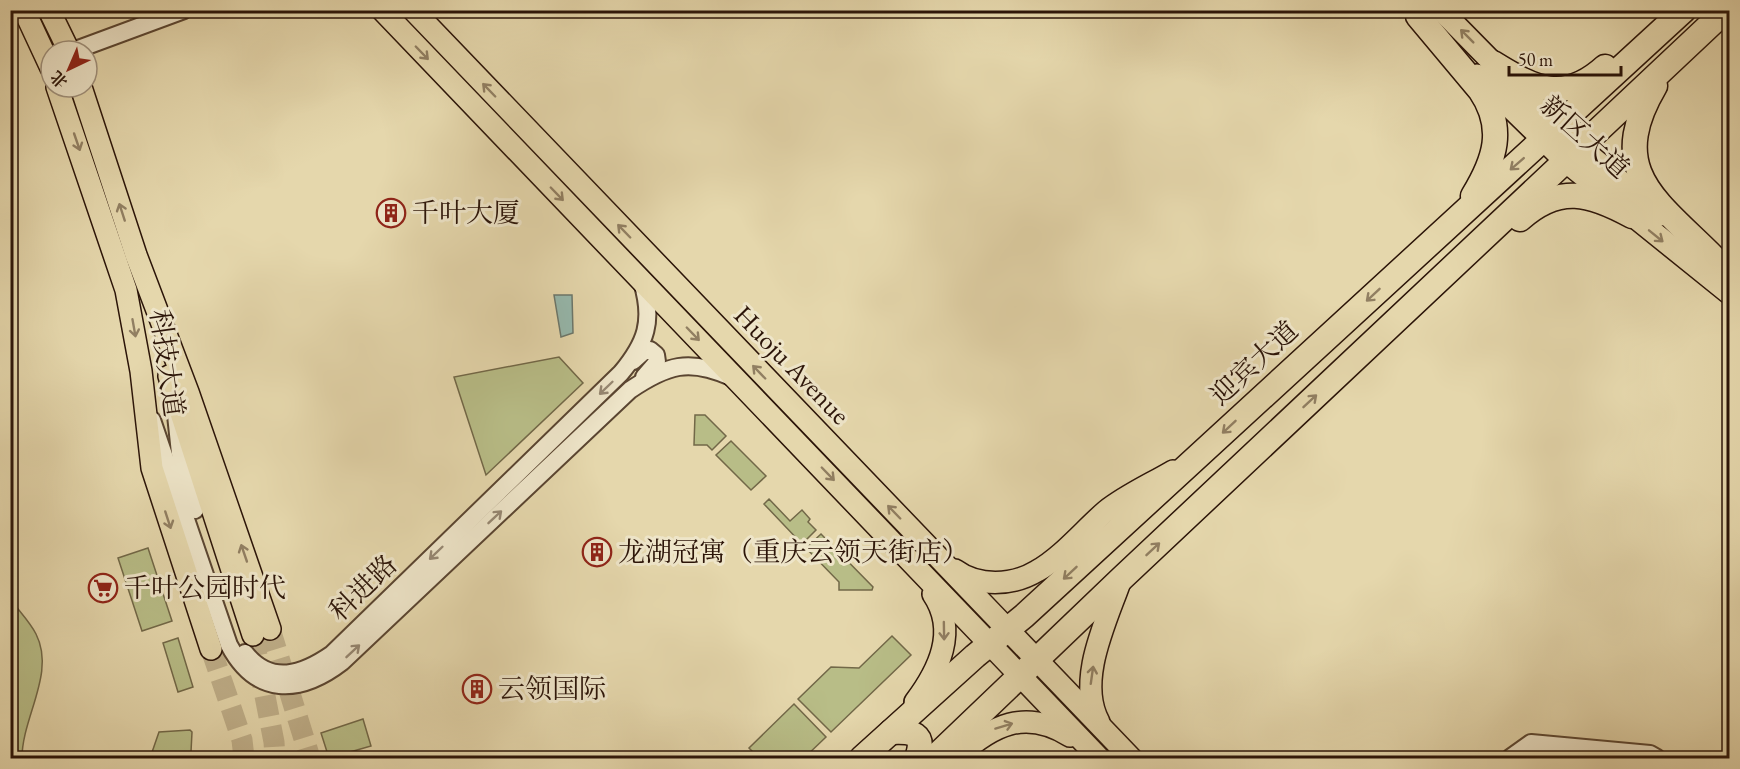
<svg xmlns="http://www.w3.org/2000/svg" width="1740" height="769" font-family="'EB Garamond','Noto Serif SC',serif">
<style>
.green{fill:#b8bd87;stroke:#726848;stroke-width:1.5}
.water{fill:#96b9ae;stroke:#6b776c;stroke-width:1.5}
.lines{fill:none;stroke-linecap:round;stroke-linejoin:round}
.major-tunnel{stroke:#c0b08b;stroke-width:21;stroke-dasharray:21 10;stroke-linecap:butt}
.minor-casing{stroke:#5a4531;stroke-width:20}
.major-casing{stroke:#2b1408;stroke-width:24}
.highway-casing{stroke:#2b1408;stroke-width:27}
.minor{stroke:#eee5c9;stroke-width:16}
.major{stroke:#e5d7ac;stroke-width:21}
.highway{stroke:#e5d7ac;stroke-width:24}
.oneway{stroke:#917f62}
.oneway2{stroke:#968772}
.labels{text-anchor:middle;stroke-width:6;stroke-linejoin:round;paint-order:stroke}
.street-label{font-size:27px;fill:#2b1408;stroke:#eee5c9}
.poi-label{font-size:27px;fill:#2b1408;stroke:#eee5c9;text-anchor:start}
</style>
<rect width="100%" height="100%" fill="#e5d7ac"/>
<filter id="stains"><feTurbulence type="fractalNoise" baseFrequency=".00333" numOctaves="4"/><feColorMatrix values="0 0 0 0 .2 0 0 0 0 .09 0 0 0 0 .02 0 0 0 .5 -.17"/></filter>
<radialGradient id="worn" r=".72"><stop offset=".6" stop-color="#630" stop-opacity="0"/><stop offset="1" stop-color="#630" stop-opacity=".3"/></radialGradient>
<g class="green">
<polygon points="559,357 583,383 486,475 454,377"/>
<polygon points="695,415 705,415 726,436 712,450 707,445 694,445"/>
<polygon points="731,441 766,476 751,490 716,455"/>
<polygon points="769,499 790,521 802,510 810,519 808,522 816,530 802,544 764,504"/>
<polygon points="821,534 873,587 872,590 839,590 839,582 806,548"/>
<polygon points="148,548 172,621 142,631 118,558"/>
<path d="M 11,600 C 19,611 30,622 36,634 C 56,673 22,717 22,758 L 11,758 Z"/>
<polygon points="892,636 911,655 831,732 798,699 831,667 859,668"/>
<polygon points="178,638 193,687 178,692 163,643"/>
<polygon points="794,704 826,737 804,758 759,758 749,748"/>
<polygon points="363,719 371,746 329,758 321,733"/>
<polygon points="190,730 192,732 191,752 196,758 150,758 159,732"/>
</g>
<polygon class="water" points="554,295 572,295 573,333 561,337"/>
<g class="lines">
<g class="major-tunnel">
<polyline points="270,629 310,758"/>
<polyline points="253,635 274,742 275,758"/>
<polyline points="211,649 242,740 244,758"/>
</g>
<g class="minor-casing">
<g id="minor">
<polyline points="73,51 184,10"/>
<polyline points="633,361 643,352 650,350 656,355 657,362 644,377"/>
<polyline points="176,415 181,463 195,510"/>
<path d="M 152,420 L 229,645 C 256,696 299,695 342,662 L 630,390 C 667,365 689,358 731,377"/>
<path d="M 245,653 C 271,686 303,674 332,654 L 621,373 C 646,343 654,321 642,282"/>
<polyline points="1510,758 1531,743 1650,754 1657,758"/>
</g>
</g>
<g class="major-casing">
<g id="major">
<polyline points="24,10 51,68"/>
<polyline points="49,10 69,51"/>
<polyline points="382,10 1099,758"/>
<polyline points="413,10 1131,758"/>
<polyline points="1441,10 1557,128 1661,215"/>
<polyline points="1477,75 1565,161 1730,294"/>
<polyline points="57,87 126,290 141,371 152,468 211,649"/>
<polyline points="81,87 136,255 188,392 270,629"/>
<polyline points="1700,246 1730,270"/>
<polyline points="169,376 253,635"/>
<path d="M 955,570 C 978,587 1012,586 1037,571 C 1062,557 1084,530 1106,511 C 1126,495 1151,484 1173,471"/>
<path d="M 915,702 C 939,670 958,631 933,594"/>
<path d="M 1099,722 C 1076,680 1107,620 1121,579"/>
<path d="M 956,758 C 992,725 1025,708 1070,736"/>
</g>
</g>
<g class="highway-casing">
<g id="highway">
<path d="M 1418,16 L 1480,90 C 1506,128 1495,160 1473,196"/>
<path d="M 1493,63 C 1535,89 1564,104 1605,67"/>
<path d="M 1655,86 C 1605,171 1656,200 1713,257"/>
<path d="M 1520,219 C 1559,184 1590,193 1632,216"/>
<path d="M 891,732 C 912,731 926,733 917,758"/>
<polyline points="862,758 975,656 1024,616 1684,10"/>
<polyline points="934,758 1121,579 1726,10"/>
</g>
</g>
<use href="#minor" class="minor"/>
<use href="#major" class="major"/>
<use href="#highway" class="highway"/>
</g>
<defs><path id="oneway-shaft" d="M-6 0H5M1.5-3L5.5 0L1.5 3" fill="none" stroke-width="1.6" stroke-linecap="round" stroke-linejoin="round" transform="scale(1.5)"/></defs>
<g class="oneway">
<use href="#oneway-shaft" transform="translate(1467 36) rotate(-135)"/>
<use href="#oneway-shaft" transform="translate(422 53) rotate(46)"/>
<use href="#oneway-shaft" transform="translate(489 90) rotate(-134)"/>
<use href="#oneway-shaft" transform="translate(77 142) rotate(71)"/>
<use href="#oneway-shaft" transform="translate(1517 164) rotate(139)"/>
<use href="#oneway-shaft" transform="translate(557 194) rotate(46)"/>
<use href="#oneway-shaft" transform="translate(122 212) rotate(-108)"/>
<use href="#oneway-shaft" transform="translate(624 231) rotate(-134)"/>
<use href="#oneway-shaft" transform="translate(1656 236) rotate(39)"/>
<use href="#oneway-shaft" transform="translate(1373 295) rotate(137)"/>
<use href="#oneway-shaft" transform="translate(134 328) rotate(80)"/>
<use href="#oneway-shaft" transform="translate(693 334) rotate(46)"/>
<use href="#oneway-shaft" transform="translate(759 372) rotate(-134)"/>
<use href="#oneway-shaft" transform="translate(1310 401) rotate(-43)"/>
<use href="#oneway-shaft" transform="translate(1229 427) rotate(137)"/>
<use href="#oneway-shaft" transform="translate(828 474) rotate(46)"/>
<use href="#oneway-shaft" transform="translate(894 512) rotate(-134)"/>
<use href="#oneway-shaft" transform="translate(168 520) rotate(72)"/>
<use href="#oneway-shaft" transform="translate(1153 549) rotate(-43)"/>
<use href="#oneway-shaft" transform="translate(244 553) rotate(-109)"/>
<use href="#oneway-shaft" transform="translate(1070 573) rotate(137)"/>
<use href="#oneway-shaft" transform="translate(944 631) rotate(89)"/>
<use href="#oneway-shaft" transform="translate(1092 675) rotate(-82)"/>
<use href="#oneway-shaft" transform="translate(1004 726) rotate(-17)"/>
</g>
<g class="oneway2">
<use href="#oneway-shaft" transform="translate(606 388) rotate(136)"/>
<use href="#oneway-shaft" transform="translate(495 517) rotate(-43)"/>
<use href="#oneway-shaft" transform="translate(436 553) rotate(136)"/>
<use href="#oneway-shaft" transform="translate(353 651) rotate(-43)"/>
</g>
<defs>
<g id="building-ring" transform="scale(1.5)"><circle r="9.5" fill="#eee5c9" stroke="#8f2418" stroke-width="1.5"/><path d="M-4-6H4V6H1V3H-1V6H-4ZM-2.5-4.3h1.7v1.8h-1.7ZM.8-4.3h1.7v1.8H.8ZM-2.5-1h1.7V.8h-1.7ZM.8-1h1.7V.8H.8Z" fill="#8f2418"/></g>
<g id="supermarket-ring" transform="scale(1.5)"><circle r="9.5" fill="#eee5c9" stroke="#8f2418" stroke-width="1.5"/><path d="M-6-5.5h2.5l.6 2H6L4.5 2H-2.5L-4.4-4H-6ZM-1.5 3.2a1.3 1.3 0 1 0 .1 0ZM3 3.2a1.3 1.3 0 1 0 .1 0Z" fill="#8f2418"/></g>
</defs>
<g fill-rule="evenodd">
<use href="#building-ring" x="391" y="213"/>
<use href="#building-ring" x="597" y="552"/>
<use href="#supermarket-ring" x="103" y="588"/>
<use href="#building-ring" x="477" y="689"/>
</g>
<g class="labels">
<g class="street-label">
<text transform="translate(1585 137) rotate(42)" y="9">新区大道</text>
<text transform="translate(167 363) rotate(82)" y="9">科技大道</text>
<text transform="translate(1254 363) rotate(-43)" y="9">迎宾大道</text>
<text transform="translate(792 365) rotate(46)" y="9">Huoju Avenue</text>
<text transform="translate(363 588) rotate(-44)" y="9">科进路</text>
</g>
<g class="poi-label">
<text x="412" y="222">千叶大厦</text>
<text x="618" y="561">龙湖冠寓（重庆云领天街店）</text>
<text x="124" y="597">千叶公园时代</text>
<text x="498" y="698">云领国际</text>
</g>
</g>
<rect width="1740" height="769" fill="none" stroke="#e5d7ac" stroke-width="36"/>
<rect x="12" y="12" width="1716" height="745" fill="none" stroke="#2b1408" stroke-width="3"/>
<rect x="18" y="18" width="1704" height="733" fill="none" stroke="#2b1408" stroke-width="1.5"/>
<g transform="translate(69 69) rotate(224)"><circle r="28" fill="#eee5c9" stroke="#a0917c" stroke-width="1.5"/>
<path d="M0-4.5L10 22L0 15L-10 22Z" fill="#8f2418"/>
<text y="-9" font-size="16" font-weight="bold" text-anchor="middle" fill="#2b1408">北</text>
</g>
<path d="M1509 66v9h112v-9" fill="none" stroke="#2b1408" stroke-width="3"/>
<text x="1518" y="66" font-size="18" fill="#2b1408" stroke="#eee5c9" stroke-width="4.5" paint-order="stroke">50 m</text>
<rect width="100%" height="100%" filter="url(#stains)"/>
<rect width="100%" height="100%" fill="url(#worn)"/>
</svg>
